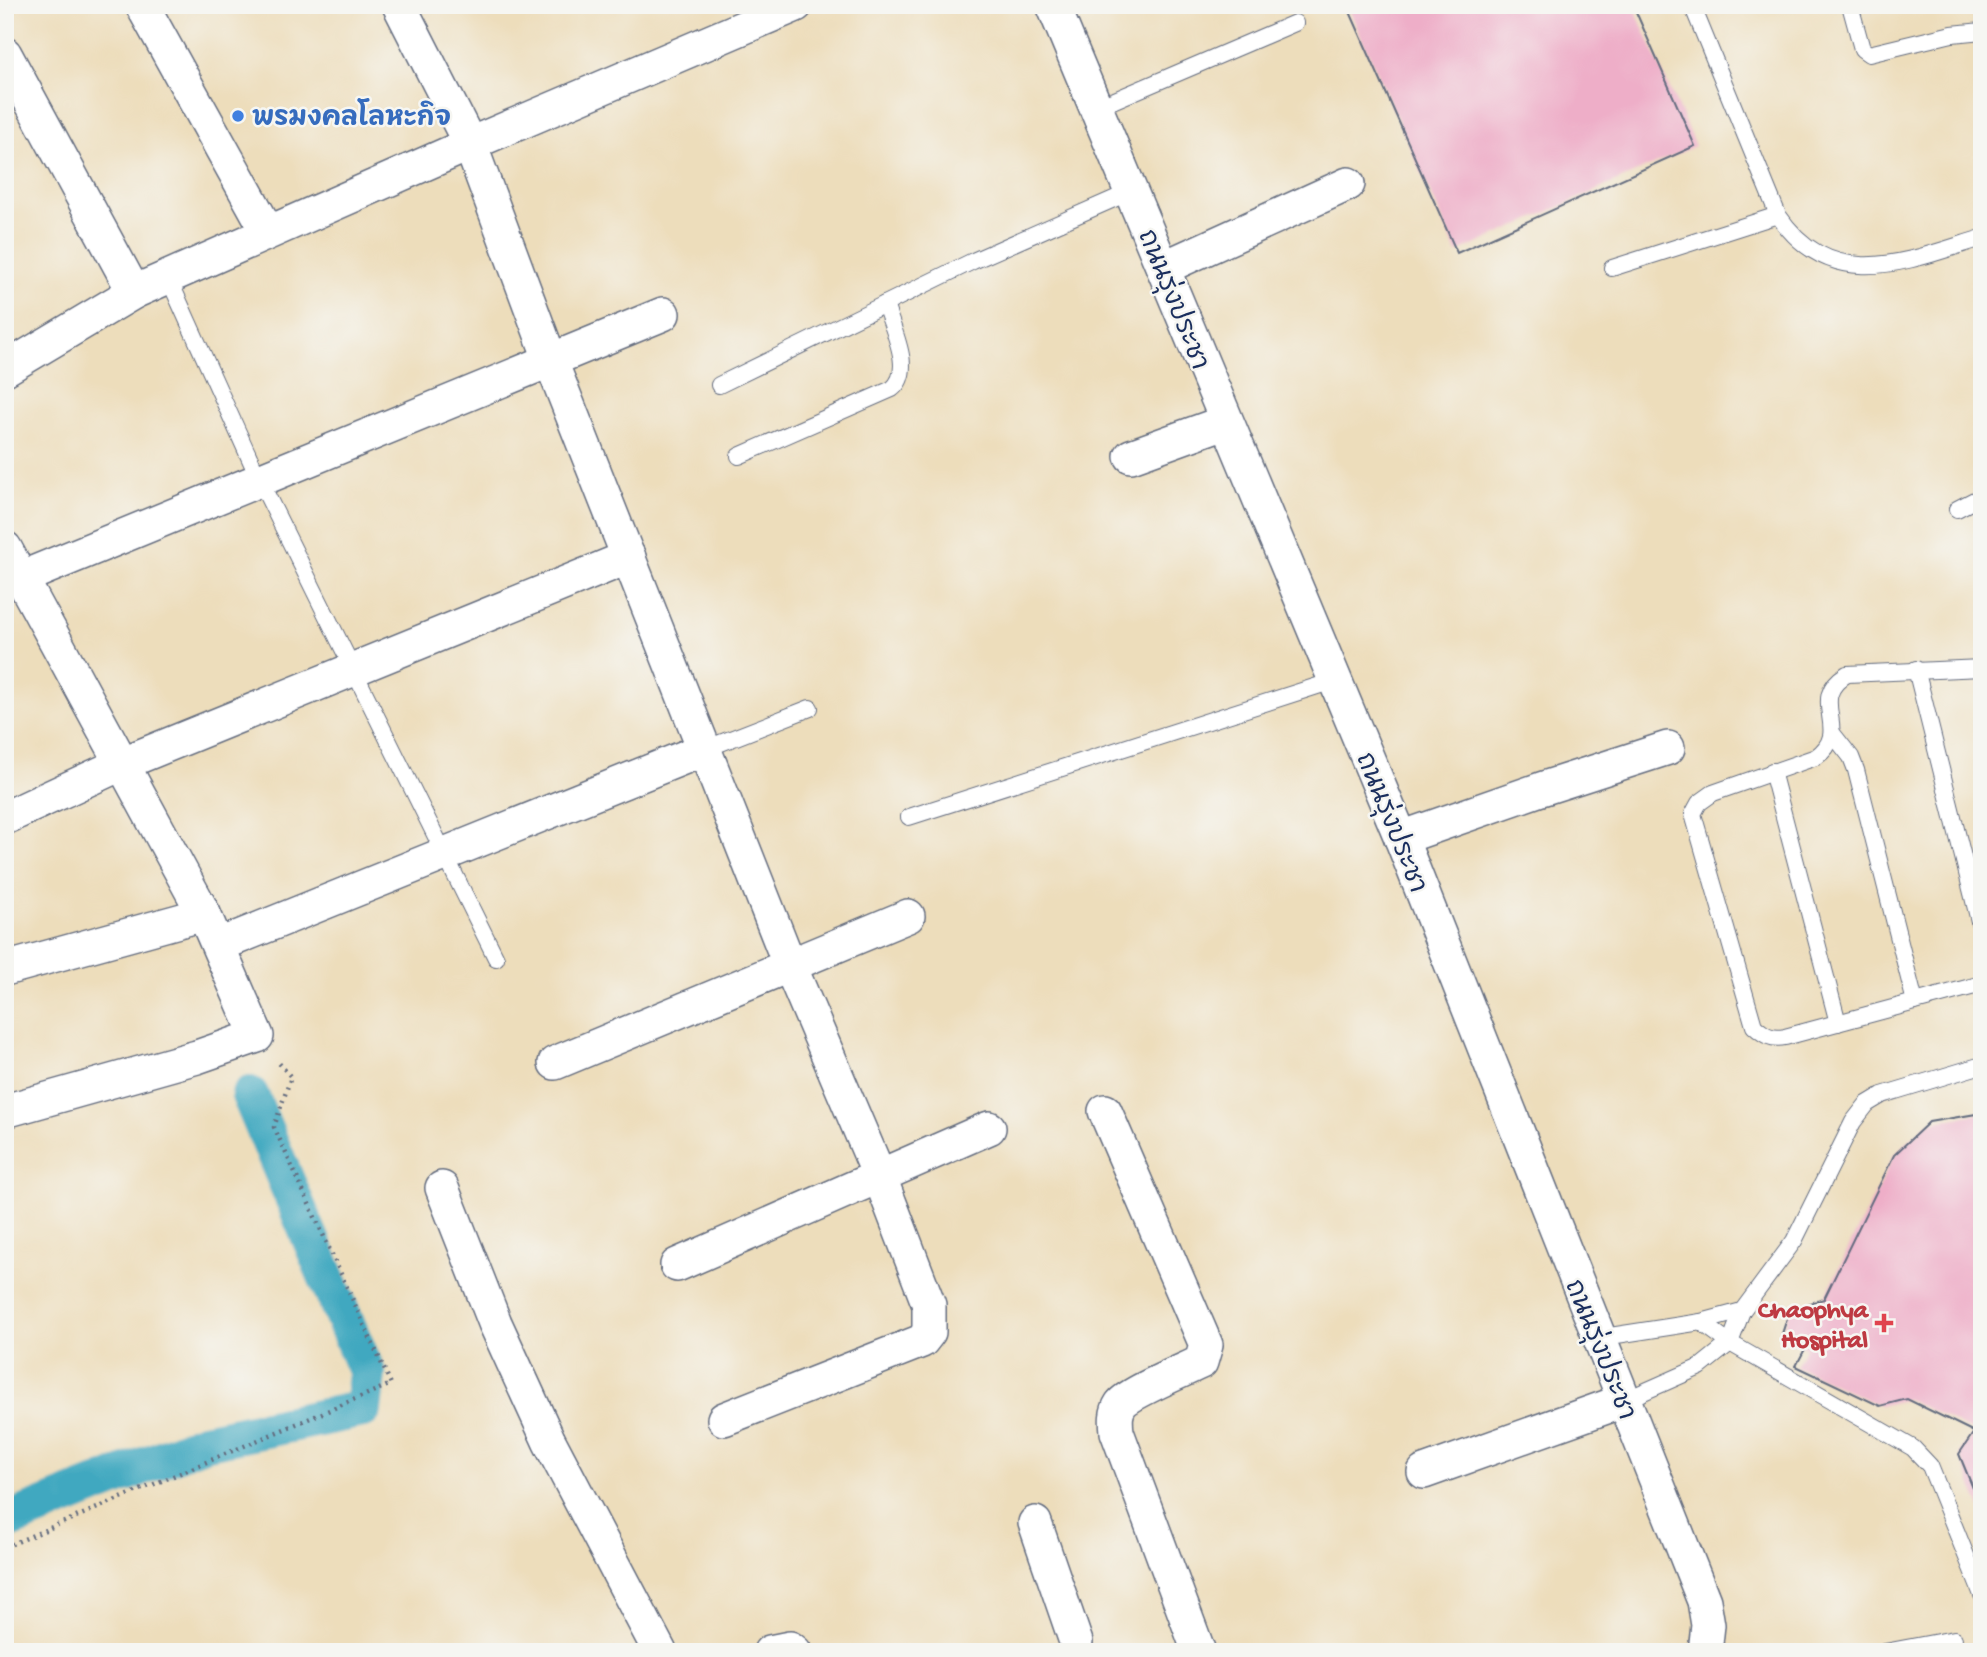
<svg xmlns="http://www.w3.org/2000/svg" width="1987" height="1657" font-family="'Gochi Hand','Playpen Sans Thai',sans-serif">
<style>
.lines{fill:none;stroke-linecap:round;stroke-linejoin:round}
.canal{stroke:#40a8c0;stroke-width:38}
.building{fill:#eeaec8}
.service-casing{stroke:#646c7f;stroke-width:18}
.minor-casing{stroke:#646c7f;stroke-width:36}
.path{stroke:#646c7f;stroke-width:4.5;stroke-dasharray:2 5;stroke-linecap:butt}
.service{stroke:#fff;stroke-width:16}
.minor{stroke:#fff;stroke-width:33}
.shop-dot{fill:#3f7fe0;stroke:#f6f6f2;stroke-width:2.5}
.health-dot{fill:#e0444e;stroke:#f6f6f2;stroke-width:2.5}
.labels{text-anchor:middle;stroke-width:5;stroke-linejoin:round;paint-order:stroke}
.shop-label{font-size:26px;font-weight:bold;fill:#366cbe;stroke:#f6f6f2;text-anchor:start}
.street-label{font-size:26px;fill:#1b2f5e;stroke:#f6f6f2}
.health-label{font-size:26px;font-weight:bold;fill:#be3a42;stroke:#f6f6f2;text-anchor:end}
</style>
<rect width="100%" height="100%" fill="#f6f6f2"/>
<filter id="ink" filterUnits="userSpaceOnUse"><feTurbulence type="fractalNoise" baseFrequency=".0143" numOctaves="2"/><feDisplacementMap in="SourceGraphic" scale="14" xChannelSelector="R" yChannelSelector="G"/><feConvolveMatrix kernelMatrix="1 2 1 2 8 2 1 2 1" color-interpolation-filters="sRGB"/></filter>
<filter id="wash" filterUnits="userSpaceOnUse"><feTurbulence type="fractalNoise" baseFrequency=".00686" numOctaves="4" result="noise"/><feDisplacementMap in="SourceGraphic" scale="28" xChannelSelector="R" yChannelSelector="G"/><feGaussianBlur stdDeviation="1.57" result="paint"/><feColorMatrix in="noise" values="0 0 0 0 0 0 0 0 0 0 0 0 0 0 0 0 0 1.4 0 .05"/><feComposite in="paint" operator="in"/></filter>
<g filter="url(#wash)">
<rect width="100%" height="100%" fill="#edddbb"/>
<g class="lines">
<polyline class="canal" points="5,1522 203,1442 363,1409 367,1373 250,1095"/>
</g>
<g id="blocks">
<g class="building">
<polygon points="1347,5 1633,5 1695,146 1457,253"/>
<polygon points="1982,1113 1982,1510 1959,1454 1974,1432 1907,1399 1880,1406 1796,1366 1806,1347 1781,1337 1790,1309 1824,1299 1894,1155 1929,1122"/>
</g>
</g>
</g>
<g filter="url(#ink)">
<use href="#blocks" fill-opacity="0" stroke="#646c7f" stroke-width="2"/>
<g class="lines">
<g class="service-casing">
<g id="service">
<path d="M 1692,5 L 1778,215 C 1832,295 1907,261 1982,238"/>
<polyline points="1850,5 1862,49 1869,54 1952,34 1982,31"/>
<polyline points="1096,108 1295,23"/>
<polyline points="1612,268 1778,215"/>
<polyline points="168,277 259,479 496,958"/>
<polyline points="719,385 973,261 1132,191"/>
<path d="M 739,456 L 892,389 C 915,371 892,329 885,304"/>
<polyline points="1957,509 1982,496"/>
<path d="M 1982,668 L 1847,674 C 1805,700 1854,730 1816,757 L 1713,793 L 1699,803 L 1693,814 L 1754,1026 C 1764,1035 1772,1040 1785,1037 L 1982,984"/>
<polyline points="1916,669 1982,933"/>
<polyline points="1832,733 1851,757 1856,770 1915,1002"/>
<polyline points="705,749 810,708"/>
<polyline points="1772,771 1838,1023"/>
<polyline points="909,817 1333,681"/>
<polyline points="1701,1322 1730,1343 1913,1448 1930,1466 1982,1595"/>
<polyline points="1597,1338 1701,1322 1742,1311"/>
<polyline points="1623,1401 1700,1367 1730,1343 1742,1311 1794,1241 1853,1122 1867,1104 1882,1095 1982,1065"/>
<polyline points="1885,1652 1954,1639"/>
</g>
</g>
<g class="minor-casing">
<g id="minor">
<polyline points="142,5 268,232"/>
<polyline points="399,5 470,144 550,359 790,966 879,1175 929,1305 929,1332 922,1341 724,1419"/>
<polyline points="1053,5 1401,838 1704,1601 1708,1625 1705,1652"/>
<polyline points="5,54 134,292"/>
<polyline points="1163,268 1348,184"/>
<polyline points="5,369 134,292 470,144 796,5"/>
<polyline points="1131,456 1225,422"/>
<polyline points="5,548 204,914 257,1036 197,1057 5,1111"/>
<polyline points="21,578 663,314"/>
<polyline points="5,818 121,764 629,557"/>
<polyline points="1401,838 1541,789 1668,748"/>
<polyline points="219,945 705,749"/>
<polyline points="5,969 204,914"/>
<polyline points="555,1063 908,916"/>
<path d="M 1105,1111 L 1206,1345 L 1201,1362 C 1185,1370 1131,1392 1121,1404 C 1115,1413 1116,1422 1117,1432 L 1199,1652"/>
<polyline points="442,1188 495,1323 549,1441 660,1652"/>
<polyline points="677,1265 989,1128"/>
<polyline points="1424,1472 1623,1401"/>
<polyline points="1035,1523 1076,1642"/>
<polyline points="770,1652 790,1648 795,1652"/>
</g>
</g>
<polyline class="path" points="5,1547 391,1384 274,1127 291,1077 278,1062"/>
<use href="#service" class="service"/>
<use href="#minor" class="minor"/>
</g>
</g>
<circle class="shop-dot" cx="238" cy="116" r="7"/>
<path class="health-dot" d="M1880.5 1312.5h7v7h7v7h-7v7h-7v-7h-7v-7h7z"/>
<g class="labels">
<g class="shop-label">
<text x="252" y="125">พรมงคลโลหะกิจ</text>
</g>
<g class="street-label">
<text transform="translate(1175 299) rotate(68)" y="9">ถนนรุ่งประชา</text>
<text transform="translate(1393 822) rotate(68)" y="9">ถนนรุ่งประชา</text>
<text transform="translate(1602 1349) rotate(68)" y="9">ถนนรุ่งประชา</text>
</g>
<g class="health-label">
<text x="1868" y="1317">Chaophya<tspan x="1868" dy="30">Hospital</tspan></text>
</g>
</g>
<rect width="1987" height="1657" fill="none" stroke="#f6f6f2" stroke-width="28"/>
</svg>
